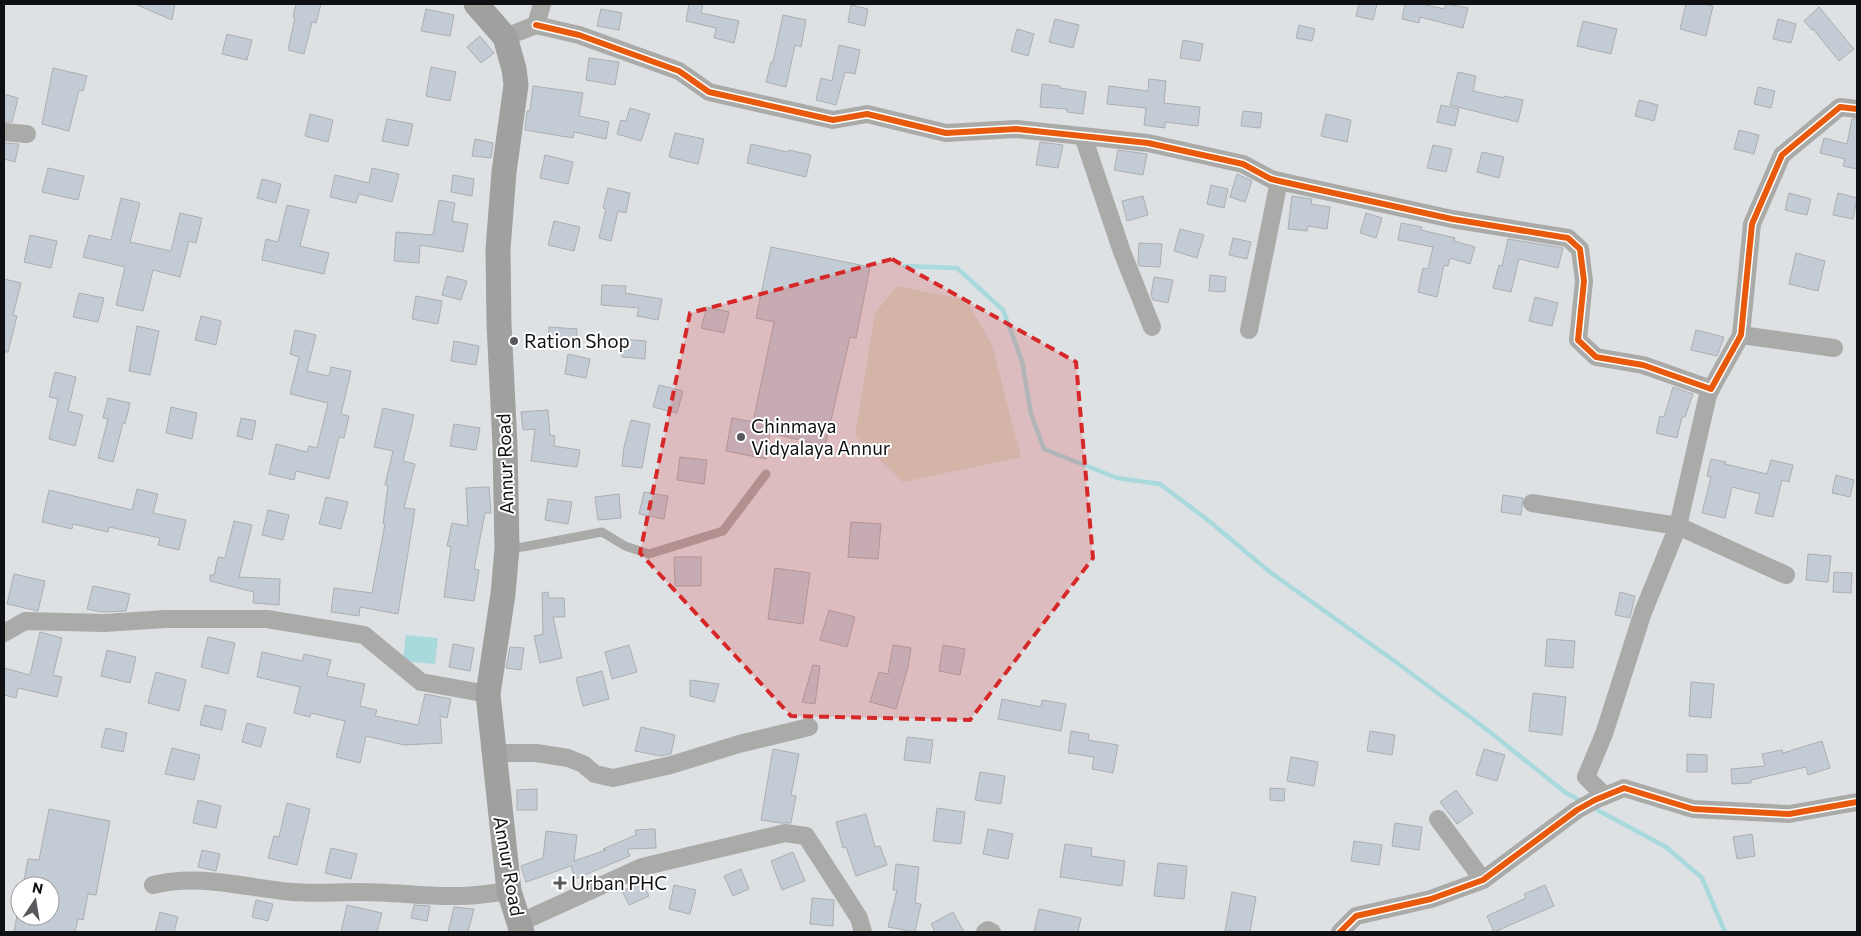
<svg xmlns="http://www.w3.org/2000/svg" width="1861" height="936" font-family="Commissioner,sans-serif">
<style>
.green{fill:#d3d7c7}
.water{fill:#a8d9dd}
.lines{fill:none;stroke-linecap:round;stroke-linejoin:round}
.stream{stroke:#a8d9dd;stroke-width:4.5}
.building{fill:#c3ccd5;stroke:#acaeb1}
.lane{stroke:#aaaaa9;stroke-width:9}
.street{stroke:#aaaaa9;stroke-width:18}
.secondary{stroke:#a0a09e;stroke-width:25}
.cycleway-casing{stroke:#fff;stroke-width:9}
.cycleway{stroke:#e8590c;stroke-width:6}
.marked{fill:#d62828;fill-opacity:0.2;stroke:#d62828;stroke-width:4;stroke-dasharray:10 6;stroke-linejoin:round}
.poi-dot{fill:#57595c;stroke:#fff;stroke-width:2}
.labels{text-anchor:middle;stroke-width:4;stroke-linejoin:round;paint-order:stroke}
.poi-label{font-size:19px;fill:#0e1013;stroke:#fff;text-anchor:start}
.street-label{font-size:19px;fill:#0e1013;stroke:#fff}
</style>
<rect width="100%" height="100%" fill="#dee1e4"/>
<polygon class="green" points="897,286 966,300 992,345 1021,457 903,482 855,436 875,313"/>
<polygon class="water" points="406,635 438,638 435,664 403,661"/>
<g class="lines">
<g class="stream">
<polyline points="905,266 957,268 1003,310 1022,361 1031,414 1044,449 1117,478 1160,484 1209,521 1270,572 1393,660 1486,729 1566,793 1583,802"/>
<polyline points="1592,807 1666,847 1702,878 1725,932"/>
</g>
</g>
<g class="building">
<polygon points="135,4 175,4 172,20"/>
<polygon points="296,4 321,4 316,23 312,22 304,54 288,50 295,18 293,17"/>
<polygon points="689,4 703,4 701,13 739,21 734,43 714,38 716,28 686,21"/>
<polygon points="1359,4 1377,4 1373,20 1356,16"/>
<polygon points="1405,4 1422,4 1444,9 1446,4 1448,4 1468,8 1463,28 1420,17 1419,23 1402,19"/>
<polygon points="1686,4 1703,4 1713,6 1706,36 1680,29"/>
<polygon points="851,5 868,9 865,26 848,22"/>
<polygon points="1819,7 1854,49 1839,61 1813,29 1812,30 1804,21"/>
<polygon points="426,9 454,15 450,36 421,31"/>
<polygon points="601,9 622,13 619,30 597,26"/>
<polygon points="783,15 806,20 801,47 795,45 786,87 766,82 771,62 773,62"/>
<polygon points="1055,19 1079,25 1073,48 1049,42"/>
<polygon points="1778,19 1796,24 1791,43 1773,39"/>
<polygon points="1583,21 1617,29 1611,54 1577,46"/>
<polygon points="1299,25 1315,29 1312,41 1296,38"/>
<polygon points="1017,29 1034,34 1028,56 1011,51"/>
<polygon points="227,34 252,40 247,60 222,54"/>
<polygon points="480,36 494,53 481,63 467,47"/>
<polygon points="1183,40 1203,44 1200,61 1180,58"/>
<polygon points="839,45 860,50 855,74 845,72 836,105 816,100 821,78 832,81"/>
<polygon points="589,58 619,62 615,85 586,80"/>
<polygon points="431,67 456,72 450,101 426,96"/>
<polygon points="53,68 87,76 83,91 79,90 69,131 42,124"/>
<polygon points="1458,72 1476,76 1473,91 1504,98 1504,96 1523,100 1518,122 1450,105"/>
<polygon points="1149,79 1166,81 1164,103 1200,107 1198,126 1165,122 1165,128 1144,125 1146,108 1107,104 1109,86 1148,91"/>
<polygon points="1042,84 1060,86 1060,88 1086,92 1083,114 1067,112 1067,109 1040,107"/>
<polygon points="533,86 583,93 579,116 609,122 606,139 574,132 573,138 525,130 527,111 530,111"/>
<polygon points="1758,87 1775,91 1771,108 1754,104"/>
<polygon points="4,94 18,98 12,122 4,122"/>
<polygon points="1639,100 1658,105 1654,121 1635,116"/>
<polygon points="1441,105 1459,109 1455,126 1437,122"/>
<polygon points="630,108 650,114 641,141 617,134 621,120 626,121"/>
<polygon points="1243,111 1262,113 1260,128 1241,126"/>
<polygon points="310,114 333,120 328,142 305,136"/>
<polygon points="1326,114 1351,120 1347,142 1321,136"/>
<polygon points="387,119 413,124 408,146 382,141"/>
<polygon points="1852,119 1857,119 1857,169 1843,166 1845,159 1820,153 1824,138 1847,144"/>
<polygon points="1739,130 1759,135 1754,154 1734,149"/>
<polygon points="675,133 704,139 698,164 669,157"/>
<polygon points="475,139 493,143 491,158 472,156"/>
<polygon points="1040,142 1063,145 1058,168 1036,165"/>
<polygon points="4,143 19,144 15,162 4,159"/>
<polygon points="751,144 788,152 789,150 811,155 806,177 747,163"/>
<polygon points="1433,145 1452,149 1446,172 1427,168"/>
<polygon points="1118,150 1147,154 1143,175 1114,170"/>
<polygon points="1482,152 1504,157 1499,178 1477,172"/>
<polygon points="545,155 573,162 568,184 540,178"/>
<polygon points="48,168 84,176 78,200 42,192"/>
<polygon points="372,168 399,174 392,202 359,194 356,203 330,197 335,175 369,183"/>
<polygon points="1237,174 1252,181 1245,202 1230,197"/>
<polygon points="453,175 474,179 472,196 451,192"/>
<polygon points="262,179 281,184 276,203 257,198"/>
<polygon points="1211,185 1228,189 1224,208 1207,204"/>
<polygon points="608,188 630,193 626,213 618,211 611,241 599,238 606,209 603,208"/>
<polygon points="1789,193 1811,199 1807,215 1785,210"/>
<polygon points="1838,193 1857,198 1853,219 1833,215"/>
<polygon points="1143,196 1148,215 1127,221 1122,201"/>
<polygon points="1292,196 1312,199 1311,204 1330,207 1327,229 1308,226 1307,231 1288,229"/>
<polygon points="121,198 140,203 130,242 171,251 180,213 202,218 196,243 189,241 180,277 153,270 143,311 116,305 125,267 83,257 89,235 111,240"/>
<polygon points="439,200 455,203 452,221 468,224 463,252 420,245 419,263 394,261 396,232 433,235"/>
<polygon points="287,205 309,210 300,246 329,253 324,274 262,260 266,239 278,242"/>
<polygon points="1366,213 1382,218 1376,238 1360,233"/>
<polygon points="554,221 580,227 574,251 548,245"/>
<polygon points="1401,223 1422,227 1421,230 1455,238 1454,241 1475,247 1470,264 1450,258 1448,266 1444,265 1437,297 1418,292 1423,268 1428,269 1433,247 1398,240"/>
<polygon points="1180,229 1204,235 1197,258 1174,251"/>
<polygon points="30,235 57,241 51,268 24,262"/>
<polygon points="1233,238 1251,242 1247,259 1229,255"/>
<polygon points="1508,239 1563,248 1558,268 1519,259 1511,292 1493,288 1499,265 1502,266"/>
<polygon points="1139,243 1162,244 1160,267 1139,266 1138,263"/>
<polygon points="771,247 870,267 856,338 850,337 825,446 770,433 766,459 726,451 732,418 753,422 774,322 756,318"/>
<polygon points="1796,253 1825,261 1818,291 1789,284"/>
<polygon points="1210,275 1226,277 1225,292 1209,291"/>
<polygon points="447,276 467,281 461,300 442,295"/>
<polygon points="1154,277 1173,280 1168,303 1153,300 1151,295"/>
<polygon points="4,279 21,283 13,315 17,316 8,352 4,352"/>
<polygon points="602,285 626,286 625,293 662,299 658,320 637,316 639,308 601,305"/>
<polygon points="79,293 104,298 98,322 73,317"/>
<polygon points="416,296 442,301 438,324 412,319"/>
<polygon points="1535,297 1558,303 1552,326 1529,321"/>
<polygon points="707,307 729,312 724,333 701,328"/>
<polygon points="201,316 221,321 216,345 195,340"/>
<polygon points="137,326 159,331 150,375 129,371"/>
<polygon points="549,327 577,329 576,348 548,346"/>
<polygon points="295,330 316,335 307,371 329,376 331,367 351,371 341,414 349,416 344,438 339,437 329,479 296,471 294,480 269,474 276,444 307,452 309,446 317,448 328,403 290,394 299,357 290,354"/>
<polygon points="1696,330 1724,337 1717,356 1691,350"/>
<polygon points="623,339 646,341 645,359 622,357"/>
<polygon points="454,341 479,346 476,365 451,361"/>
<polygon points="568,354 590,359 586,378 565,374"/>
<polygon points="55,372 76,377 68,411 83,415 75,446 49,439 58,399 49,397"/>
<polygon points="659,385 683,391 677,413 653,407"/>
<polygon points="1673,387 1693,394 1685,417 1682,417 1677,438 1656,433 1660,416 1664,417"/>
<polygon points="108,398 130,403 125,424 123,423 113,462 98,458 108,419 103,418"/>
<polygon points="171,407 197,413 192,439 166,433"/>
<polygon points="383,408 414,415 403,461 415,464 404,508 415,509 398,614 360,607 359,616 331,612 334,588 372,593 385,524 383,524 388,485 385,485 393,451 374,447"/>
<polygon points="548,410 550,435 555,436 554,446 580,450 577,467 531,461 535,429 523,430 521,412"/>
<polygon points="241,418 256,421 252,440 237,436"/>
<polygon points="631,420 650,424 642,468 622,466 624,447"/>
<polygon points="454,424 480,428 476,450 450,446"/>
<polygon points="680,457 707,460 704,484 677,480"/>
<polygon points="1711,459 1726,462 1725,464 1767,474 1771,460 1793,465 1789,482 1782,480 1773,517 1755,513 1760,494 1732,487 1725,518 1702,513 1711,477 1707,476"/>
<polygon points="1836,475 1854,480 1850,497 1832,493"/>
<polygon points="489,487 491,513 485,513 474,569 479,570 474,601 444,597 451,547 447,546 452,523 468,526 466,488"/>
<polygon points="137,489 158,494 153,513 186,520 179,550 158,545 160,538 109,527 108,532 73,524 72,529 42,522 49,490 132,510"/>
<polygon points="644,492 668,496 664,519 639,514"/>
<polygon points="619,494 621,518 598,520 595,497"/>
<polygon points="1503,495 1523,498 1521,515 1501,512"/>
<polygon points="326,497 348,502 341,529 319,524"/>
<polygon points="548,499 572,502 568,524 545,520"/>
<polygon points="268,510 289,515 283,540 262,535"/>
<polygon points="234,521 252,525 239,577 280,579 279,605 253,603 254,592 210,581 210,575 214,575 218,557 225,558"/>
<polygon points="851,522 881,524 878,559 848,557"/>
<polygon points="1808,554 1831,556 1828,582 1806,580"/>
<polygon points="674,557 701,557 701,586 675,586"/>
<polygon points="775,568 810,573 803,624 768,619"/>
<polygon points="1834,572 1852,573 1851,593 1833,592"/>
<polygon points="14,574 45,581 38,611 7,604"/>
<polygon points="93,586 130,594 126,611 102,612 87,609"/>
<polygon points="548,592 549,598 564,598 565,617 553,617 562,658 540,663 534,636 543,634 542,593"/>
<polygon points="1620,592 1635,596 1630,618 1615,615"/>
<polygon points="829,610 855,617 847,647 820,640"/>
<polygon points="40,632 62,638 53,675 62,677 57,697 18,688 16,698 4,695 4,668 30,675"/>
<polygon points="208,637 235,643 228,674 201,667"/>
<polygon points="1547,639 1575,641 1573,668 1545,666"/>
<polygon points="453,644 474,648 470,671 449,667"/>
<polygon points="629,645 637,672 612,679 605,652"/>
<polygon points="893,645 911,648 908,667 896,709 870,702 879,672 888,674"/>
<polygon points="943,645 965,649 960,675 939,671"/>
<polygon points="510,647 524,648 521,670 506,668"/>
<polygon points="107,650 136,657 130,683 101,676"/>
<polygon points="262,652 302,661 304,654 331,660 327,676 365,684 360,706 377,710 375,716 418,725 425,694 451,699 447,718 440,716 442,743 404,745 366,736 360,763 336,757 345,721 311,713 310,717 294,713 300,687 257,677"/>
<polygon points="813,665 820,666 815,704 802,702"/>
<polygon points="602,671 609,699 583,706 576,678"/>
<polygon points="156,672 186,680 179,711 148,703"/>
<polygon points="690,680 719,684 714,702 690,696"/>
<polygon points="1691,682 1714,684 1711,718 1689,716"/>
<polygon points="1533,693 1566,697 1562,735 1529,731"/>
<polygon points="1002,699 1041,707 1042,700 1066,704 1061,731 998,719"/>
<polygon points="205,705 226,710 222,730 200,725"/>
<polygon points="247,723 266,728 261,747 242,742"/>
<polygon points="641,727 675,735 671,754 661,756 635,751"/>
<polygon points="106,728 127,733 123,752 101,747"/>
<polygon points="1071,731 1089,734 1088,740 1118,745 1113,773 1092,769 1094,757 1068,753"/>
<polygon points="1370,731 1395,735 1392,755 1367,751"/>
<polygon points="907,737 933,740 930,763 904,760"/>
<polygon points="1822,741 1830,768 1808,775 1806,767 1751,780 1751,783 1732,784 1731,769 1765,766 1762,754 1782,750 1783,753"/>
<polygon points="172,748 200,755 194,780 165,774"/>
<polygon points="773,749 799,754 791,795 796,796 791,823 780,823 761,820"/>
<polygon points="1484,749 1505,755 1497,781 1476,775"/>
<polygon points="1687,754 1707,755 1707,772 1687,772"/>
<polygon points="1291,757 1318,762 1314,786 1287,781"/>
<polygon points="980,772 1005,776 1001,804 975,800"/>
<polygon points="1270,788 1285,789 1284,801 1270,800"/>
<polygon points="537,789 537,810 517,810 517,790"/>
<polygon points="1456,790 1473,813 1457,824 1440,802"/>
<polygon points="198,800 221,806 216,828 193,823"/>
<polygon points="287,803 310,809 297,865 268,858 274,836 279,837"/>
<polygon points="937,808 965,812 961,844 933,841"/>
<polygon points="49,809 110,821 96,895 88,894 83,920 78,919 75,932 14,932 17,916 50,916 50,886 23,886 28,859 39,860"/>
<polygon points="866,814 875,847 880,846 887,865 856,876 846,847 843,848 836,822"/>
<polygon points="1395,823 1422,827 1419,850 1392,846"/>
<polygon points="655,829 656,848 627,849 630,856 575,879 571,866 526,882 521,866 543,858 546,831 577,835 574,861 606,850 603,849 636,835 635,830"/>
<polygon points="988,829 1013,834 1008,859 983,854"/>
<polygon points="1752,834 1755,856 1737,859 1733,837"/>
<polygon points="1354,841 1382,845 1379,865 1351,861"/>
<polygon points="1065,844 1092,848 1091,856 1125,861 1122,886 1060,877"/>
<polygon points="331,848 357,854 351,879 325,873"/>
<polygon points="202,850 220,854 216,871 198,867"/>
<polygon points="793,852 805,881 782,890 771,861"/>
<polygon points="1158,863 1187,866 1184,899 1154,896"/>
<polygon points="896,864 919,867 915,903 921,904 915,932 888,927 897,890 893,890"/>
<polygon points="741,869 749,889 733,896 724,876"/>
<polygon points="642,882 649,896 629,905 622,891"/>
<polygon points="674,885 696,890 690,914 669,909"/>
<polygon points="1545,885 1554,906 1494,932 1487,916 1526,898 1524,894"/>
<polygon points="1232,892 1256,897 1250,932 1225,931"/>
<polygon points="812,898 834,900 833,926 810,924"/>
<polygon points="256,900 273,904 268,921 252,917"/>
<polygon points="347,905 382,913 377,932 341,932"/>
<polygon points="414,905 430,906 427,921 411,918"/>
<polygon points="454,907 474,909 468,932 448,932"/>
<polygon points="1039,909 1081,918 1078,932 1034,932"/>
<polygon points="160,912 178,917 174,932 155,932"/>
<polygon points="953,912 964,932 935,932 931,924"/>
</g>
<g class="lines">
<polyline class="lane" points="510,548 523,547 602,532 625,546 649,554 723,531 766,474"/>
<g class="street">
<polyline points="536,25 579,35 679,71 709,92 833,120 867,114 946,133 1016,129 1148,143 1243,164 1271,179 1279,181 1452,219 1568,238 1580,249 1584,281 1578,340 1596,357 1643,365 1711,389 1741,335 1752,224 1782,155 1840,107 1857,109"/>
<polyline points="505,37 536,25 542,4"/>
<polyline points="4,132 27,134"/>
<polyline points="1083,136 1122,252 1152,327"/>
<polyline points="1249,330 1279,181"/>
<polyline points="1741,335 1834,348"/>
<polyline points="1532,503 1678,526 1786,575"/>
<polyline points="4,633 25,621 104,623 165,619 267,619 364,635 421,682 488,694"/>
<polyline points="494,753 536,753 568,758 583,764 595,774 613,778 671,765 739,744 809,727"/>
<polyline points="1605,796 1586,777 1604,734 1643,612 1678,526 1708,395 1711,389"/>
<polyline points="1438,819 1483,880"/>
<path d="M 153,885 C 199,873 246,888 292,892 C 315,894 338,892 361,892 C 394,892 427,897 460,896 C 476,896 493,893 509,891"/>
<polyline points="519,923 642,867 785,833 806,836 859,918 863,932"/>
<polyline points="985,932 988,930 992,932"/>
<polyline points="1340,932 1356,916 1431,899 1483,880 1577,810 1595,800 1624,788 1693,809 1789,814 1857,802"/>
</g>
<polyline class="secondary" points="476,4 505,37 514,69 516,85 504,172 498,249 499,324 505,446 507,548 503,594 488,694 509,891 522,932"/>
<g class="cycleway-casing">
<g id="cycleway">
<polyline points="536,25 579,35 679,71 709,92 833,120 867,114 946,133 1016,129 1148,143 1243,164 1271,179 1279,181 1452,219 1568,238 1580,249 1584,281 1578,340 1596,357 1643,365 1711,389 1741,335 1752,224 1782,155 1840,107 1857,109"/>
<polyline points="1340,932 1356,916 1431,899 1483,880 1577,810 1595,800 1624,788 1693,809 1789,814 1857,802"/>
</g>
</g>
<use href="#cycleway" class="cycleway"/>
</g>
<path class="marked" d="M 892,259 L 1076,362 L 1093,558 L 970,720 L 791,716 L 640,553 L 690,313 Z"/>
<g class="poi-dot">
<circle cx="514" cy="341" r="5"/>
<circle cx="741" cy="437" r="5"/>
<path d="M557.5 875.5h5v5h5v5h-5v5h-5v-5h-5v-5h5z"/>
</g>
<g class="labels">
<g class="poi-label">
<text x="524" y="348">Ration Shop</text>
<text x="751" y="433">Chinmaya<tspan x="751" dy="22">Vidyalaya Annur</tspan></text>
<text x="571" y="890">Urban PHC</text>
</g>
<g class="street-label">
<text transform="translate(505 464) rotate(-92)" y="7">Annur Road</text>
<text transform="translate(509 866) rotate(80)" y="7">Annur Road</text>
</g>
</g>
<rect width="1861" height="936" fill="none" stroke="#0e1013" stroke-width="10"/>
<g transform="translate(35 901) rotate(12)"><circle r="24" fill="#ffffff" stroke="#9f9fa1"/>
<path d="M0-4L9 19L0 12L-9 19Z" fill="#57595c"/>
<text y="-8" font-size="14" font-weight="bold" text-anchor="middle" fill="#0e1013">N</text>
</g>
</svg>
